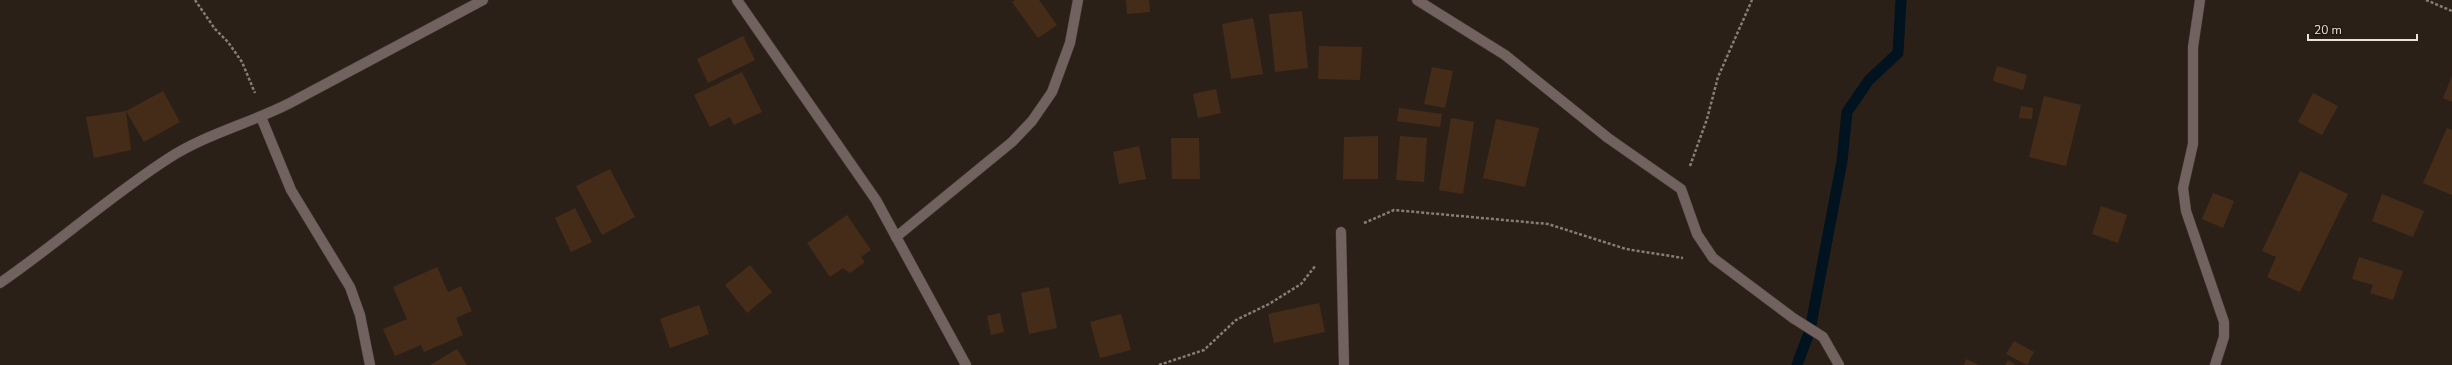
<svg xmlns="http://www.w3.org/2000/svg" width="2452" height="365" font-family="'Nunito Sans',sans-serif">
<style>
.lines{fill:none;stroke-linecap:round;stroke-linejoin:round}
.stream{stroke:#00131e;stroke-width:11}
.building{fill:#452c18}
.street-casing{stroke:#463b34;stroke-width:11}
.path{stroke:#877d76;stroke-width:2.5;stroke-dasharray:3 2;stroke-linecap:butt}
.street{stroke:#71615f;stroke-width:10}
</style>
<rect width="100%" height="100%" fill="#2b2018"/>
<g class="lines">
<polyline class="stream" points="1797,365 1810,330 1842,161 1847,112 1869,80 1898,53 1901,0"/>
</g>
<g class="building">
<polygon points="1015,0 1039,0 1057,25 1038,38 1012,2"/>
<polygon points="1126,0 1149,0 1150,12 1127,14"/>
<polygon points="1302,11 1308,68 1275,72 1269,14"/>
<polygon points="1253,18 1263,74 1231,79 1222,24"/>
<polygon points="743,36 755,60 708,83 697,59"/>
<polygon points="1319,46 1362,47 1360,80 1318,79"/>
<polygon points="1997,66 2027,75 2023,90 1993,81"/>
<polygon points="1432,67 1453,71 1445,108 1424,104"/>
<polygon points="742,72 762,112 734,125 730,117 710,127 694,95"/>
<polygon points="2452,76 2452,102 2443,98"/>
<polygon points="1216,89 1221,113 1198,118 1193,94"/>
<polygon points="163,91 180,122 144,142 126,111"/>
<polygon points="2313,93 2338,106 2322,135 2298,122"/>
<polygon points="2044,96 2081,105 2066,166 2029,157"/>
<polygon points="2021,106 2033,108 2032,119 2019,118"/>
<polygon points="1399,108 1442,114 1440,127 1397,121"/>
<polygon points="126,111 131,150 94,158 86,117"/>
<polygon points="1451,118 1474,122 1463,194 1439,190"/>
<polygon points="1496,119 1539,128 1525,187 1483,178"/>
<polygon points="2447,128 2452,130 2452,195 2423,183"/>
<polygon points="1378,136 1378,179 1343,179 1344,137"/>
<polygon points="1400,136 1427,138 1424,182 1396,180"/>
<polygon points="1171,138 1199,138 1200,179 1172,179"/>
<polygon points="1139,146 1146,179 1119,184 1113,152"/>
<polygon points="610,169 635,217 602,235 576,186"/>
<polygon points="2300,171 2348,194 2300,292 2267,277 2276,257 2262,251"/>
<polygon points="2213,193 2234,201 2223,228 2202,219"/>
<polygon points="2382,194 2424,211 2413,237 2372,221"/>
<polygon points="2101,206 2127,215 2118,243 2092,234"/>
<polygon points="575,208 592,242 571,252 555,218"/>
<polygon points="847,215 871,250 861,257 865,262 850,273 843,268 830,277 807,243"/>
<polygon points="2359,257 2403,271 2393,300 2370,293 2373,285 2352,279"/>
<polygon points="750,265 772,292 747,313 725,285"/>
<polygon points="437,267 448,292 461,286 472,311 456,318 463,335 424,352 421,345 395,356 383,329 407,319 393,287"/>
<polygon points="1049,287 1057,328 1029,334 1021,293"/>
<polygon points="1319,303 1325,332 1274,343 1268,314"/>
<polygon points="699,305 709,334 670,348 660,319"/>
<polygon points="1000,313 1004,332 991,335 987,316"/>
<polygon points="1121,314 1131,350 1100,358 1090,322"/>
<polygon points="2014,341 2034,352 2027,365 2006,354"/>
<polygon points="457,349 467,365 430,365"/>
<polygon points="1966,359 1979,365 1964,365"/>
<polygon points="2008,360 2016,365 2005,365"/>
</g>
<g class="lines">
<g class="street-casing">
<g id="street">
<polyline points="737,0 876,200 966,365"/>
<polyline points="1417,0 1505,55 1608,138 1681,189 1697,234 1713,258 1793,318 1823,337 1839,365"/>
<polyline points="2200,0 2193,47 2193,144 2183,188 2186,211 2224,322 2224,337 2215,365"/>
<polyline points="261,117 291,190 350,287 360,315 370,365"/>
<polyline points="1341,232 1344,365"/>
<polyline points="896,237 1012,142 1032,121 1052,92 1070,43 1078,0"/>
<path d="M 0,283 C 58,243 110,196 169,158 C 206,134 251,123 290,103 L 483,0"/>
</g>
</g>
<g class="path">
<polyline points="195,0 215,29 228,42 242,62 255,93"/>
<polyline points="2426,0 2452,11"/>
<polyline points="1690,166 1707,119 1718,77 1752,0"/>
<polyline points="1364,223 1394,210 1548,224 1626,249 1683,258"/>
<polyline points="1159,365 1204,350 1236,320 1269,304 1301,284 1316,265"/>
</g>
<use href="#street" class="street"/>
</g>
<path d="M2308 34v6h109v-6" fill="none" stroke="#eae3dd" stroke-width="2"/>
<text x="2314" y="34" font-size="12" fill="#eae3dd" stroke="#21170f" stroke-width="3" paint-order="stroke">20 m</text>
</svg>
